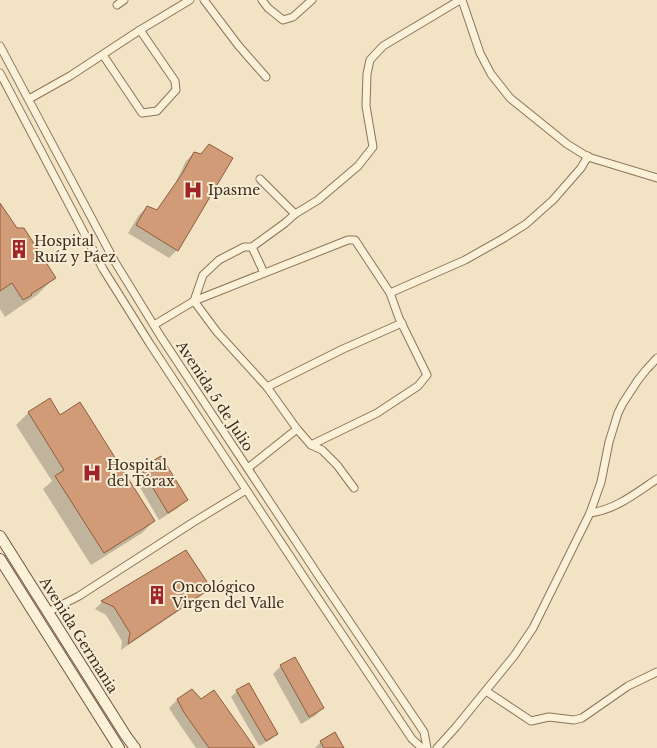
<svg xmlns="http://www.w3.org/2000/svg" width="657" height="748" font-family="'Libre Baskerville',serif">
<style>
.shadow{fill:#0003}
.building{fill:#d19b77;stroke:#8e5c3d}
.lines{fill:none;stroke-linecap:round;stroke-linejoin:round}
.street-casing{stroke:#8d7459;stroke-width:9}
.secondary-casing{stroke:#6f553c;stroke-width:12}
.street{stroke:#fbf0d8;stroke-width:7}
.secondary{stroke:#fbf0d8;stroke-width:10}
.labels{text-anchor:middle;stroke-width:4;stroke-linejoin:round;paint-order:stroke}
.poi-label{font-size:14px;fill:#3c2c1e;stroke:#f8edd4;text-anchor:start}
.street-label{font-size:14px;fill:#3c2c1e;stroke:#f8edd4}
</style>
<rect width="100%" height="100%" fill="#f1e3c4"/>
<g class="shadow">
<polygon points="209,146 231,159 177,250 169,258 128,233 139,215 147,207 156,211 175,184 186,161 194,153 200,155"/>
<polygon points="0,206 54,278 37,295 5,317 0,309"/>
<polygon points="49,400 60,417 154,521 142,533 91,565 43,489 52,481 16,425 28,413"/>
<polygon points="161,458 186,500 178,508 159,520 134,477 142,469"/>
<polygon points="185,552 209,588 201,596 121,650 122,641 106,615 95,609 102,602"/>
<polygon points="281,666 323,708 315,716 301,724 273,674"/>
<polygon points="192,690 200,701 253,748 196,748 176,719 169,708 177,700"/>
<polygon points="237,691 276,734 270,740 259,746 231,697"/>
<polygon points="321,742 343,748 315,748"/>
</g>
<g class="building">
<polygon points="209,144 233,158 178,251 136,225 147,206 157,210 182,174 194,152 201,154"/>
<polygon points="0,203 17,228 24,228 56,278 31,294 32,295 23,300 12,283 0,291"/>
<polygon points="50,398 60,415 80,402 155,521 104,553 55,476 64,470 28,412"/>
<polygon points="161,456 188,500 168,513 141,468"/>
<polygon points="186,550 211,588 128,644 130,633 114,607 101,601"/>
<polygon points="295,657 324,708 309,717 280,665"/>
<polygon points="249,683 278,734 266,741 236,690"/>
<polygon points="192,689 201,699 214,690 255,748 209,748 183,711 177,699"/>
<polygon points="335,732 344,748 324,748 320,741"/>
</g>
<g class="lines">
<g class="street-casing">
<g id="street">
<polyline points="204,0 238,45 266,77"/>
<polyline points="262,0 268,8 283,20 293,17 312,0"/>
<polyline points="462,0 480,53 491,74 510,98 567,144 588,157 657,178"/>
<polyline points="117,5 124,0"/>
<polyline points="0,46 115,262 161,337 320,578 424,732 427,748"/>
<polyline points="103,55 142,113 157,111 176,90 175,81 140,30"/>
<polyline points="0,73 103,269 150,344 309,585 412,739 422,748"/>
<polyline points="29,99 70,76 140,30 190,0"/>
<polyline points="260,179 295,214"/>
<polyline points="252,247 264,273"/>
<polyline points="390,293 465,260 504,238 526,224 553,200 581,168 588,156"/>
<polyline points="154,325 194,301 348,240 355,240 390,293 399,318 427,375 418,386 377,413 311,445"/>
<polyline points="267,387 343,349 402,323"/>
<polyline points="248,468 297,429"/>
<polyline points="354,488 337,465 322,450 311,445 297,429 267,387 217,332 194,301 203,275 219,260 244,247 252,247 285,223 295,214 318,200 358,166 373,147 366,106 367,74 370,60 383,46 460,0"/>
<path d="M 590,513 C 615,510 636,493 657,479"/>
<polyline points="48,612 79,596 192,523 246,490"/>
<polyline points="486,691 531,721 549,717 574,720 582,718 628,686 657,672"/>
<polyline points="437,748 456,727 514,656 533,628 590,513 601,482 609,442 618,413 623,403 638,380 646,370 657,358"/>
</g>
</g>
<g class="secondary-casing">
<g id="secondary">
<polyline points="0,536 126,736 135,748"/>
<polyline points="0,559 119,748"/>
</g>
</g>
<use href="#street" class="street"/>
<use href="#secondary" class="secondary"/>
</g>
<defs>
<g id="hospital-bare" transform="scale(1.5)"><path d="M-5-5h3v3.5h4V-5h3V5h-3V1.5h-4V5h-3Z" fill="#a02528" stroke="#f8edd4" stroke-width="2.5" paint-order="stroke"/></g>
<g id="building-bare" transform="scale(1.5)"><path d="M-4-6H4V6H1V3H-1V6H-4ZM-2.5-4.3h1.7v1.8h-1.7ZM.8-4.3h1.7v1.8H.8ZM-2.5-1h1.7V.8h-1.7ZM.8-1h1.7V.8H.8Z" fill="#a02528" stroke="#f8edd4" stroke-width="2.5" paint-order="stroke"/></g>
</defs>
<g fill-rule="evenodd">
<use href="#hospital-bare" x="193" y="190"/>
<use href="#building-bare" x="19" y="249"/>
<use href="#hospital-bare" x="92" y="473"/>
<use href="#building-bare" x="157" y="595"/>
</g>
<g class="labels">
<g class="poi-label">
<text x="208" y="195">Ipasme</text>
<text x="34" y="246">Hospital<tspan x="34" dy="16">Ruíz y Páez</tspan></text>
<text x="107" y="470">Hospital<tspan x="107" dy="16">del Tórax</tspan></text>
<text x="172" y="592">Oncológico<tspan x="172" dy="16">Virgen del Valle</tspan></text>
</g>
<g class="street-label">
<text transform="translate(215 396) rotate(57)" y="5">Avenida 5 de Julio</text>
<text transform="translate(79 635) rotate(58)" y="5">Avenida Germania</text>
</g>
</g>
</svg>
